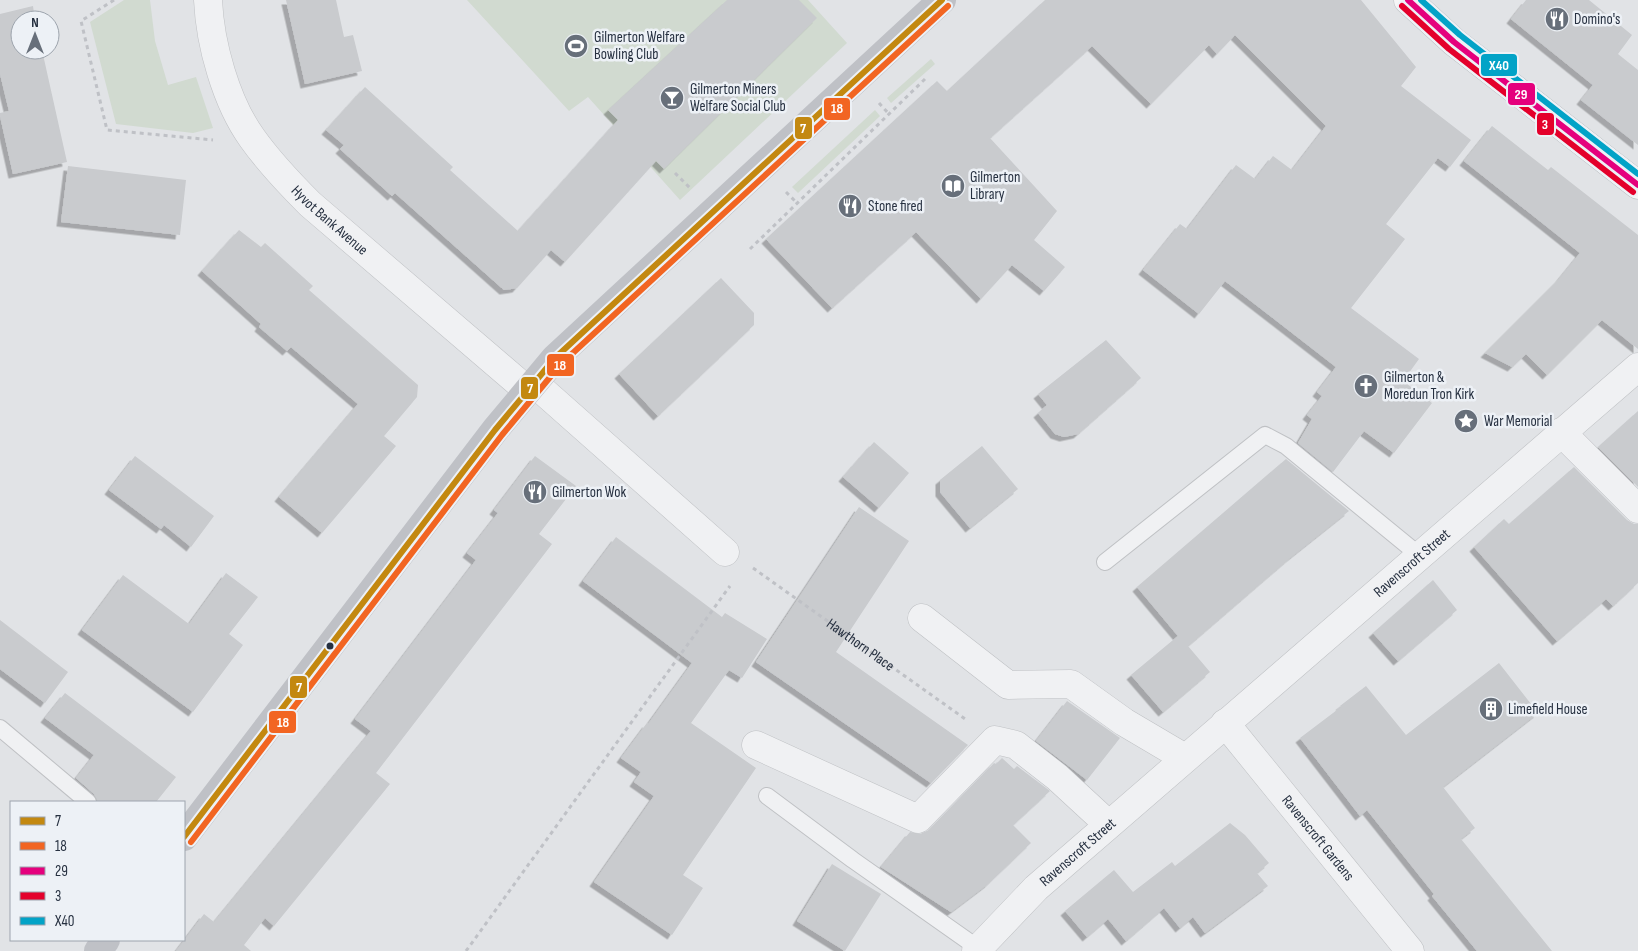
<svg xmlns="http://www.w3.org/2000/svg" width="1638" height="951" font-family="'Sofia Sans Condensed',sans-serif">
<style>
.green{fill:#d1dad0}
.building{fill:#c9cbce;filter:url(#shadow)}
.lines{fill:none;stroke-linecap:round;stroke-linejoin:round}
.lane-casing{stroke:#bfc1c4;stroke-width:18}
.street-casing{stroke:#bfc1c4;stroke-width:29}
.primary-casing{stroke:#bcc0c4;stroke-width:29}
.path{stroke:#bfc1c6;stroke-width:3;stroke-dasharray:4 4;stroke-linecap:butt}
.lane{stroke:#f0f1f3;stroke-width:16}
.street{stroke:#f0f1f3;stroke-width:28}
.secondary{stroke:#bfc1c6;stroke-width:28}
.primary{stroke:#f5f5f6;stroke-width:28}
.bus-1-casing{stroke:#edf1f6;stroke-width:10}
.bus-2-casing{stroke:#edf1f6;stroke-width:10}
.bus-3-casing{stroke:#edf1f6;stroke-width:10}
.bus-4-casing{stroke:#edf1f6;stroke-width:10}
.bus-5-casing{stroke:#edf1f6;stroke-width:10}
.bus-1{stroke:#c38810;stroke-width:6}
.bus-2{stroke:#f26522;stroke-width:6}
.bus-3{stroke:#e5007d;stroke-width:6}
.bus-4{stroke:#e4002b;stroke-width:6}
.bus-5{stroke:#02a3c7;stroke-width:6}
.bus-dot{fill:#263040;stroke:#edf1f6;stroke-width:2}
.labels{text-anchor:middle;stroke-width:5;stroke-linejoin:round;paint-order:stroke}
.poi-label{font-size:15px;fill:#263040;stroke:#edf1f6;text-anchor:start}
.street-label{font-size:15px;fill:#263040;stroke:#edf1f6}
.line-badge{stroke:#edf1f6;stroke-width:2}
.badge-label{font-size:14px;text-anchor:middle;font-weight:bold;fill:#fff}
</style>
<defs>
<filter id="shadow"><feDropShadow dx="-4.5" dy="4.5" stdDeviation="0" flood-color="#0004"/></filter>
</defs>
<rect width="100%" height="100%" fill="#e1e3e6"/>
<g class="green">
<polygon points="124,0 150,0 155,41 168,85 196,77 213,128 193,133 116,124 90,22"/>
<polygon points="467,0 808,0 847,43 680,200 588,97 569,111"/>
<polygon points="931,59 935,64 891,103 887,98"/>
<polygon points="875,110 880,116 798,193 792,187"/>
</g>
<g class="building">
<polygon points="286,0 336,0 344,37 353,35 362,71 305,84"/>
<polygon points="727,0 799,0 817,18 664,169 656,161 565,262 551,250 517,288 504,290 395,193 392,196 340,149 344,145 326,130 365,87 453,167 450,170 518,231 618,120 608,110"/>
<polygon points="1045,0 1361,0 1416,67 1401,86 1471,140 1450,167 1438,158 1386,224 1405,239 1351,308 1419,359 1403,381 1432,403 1394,453 1364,431 1333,472 1298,443 1312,419 1307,415 1322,396 1317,392 1336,367 1225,281 1199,314 1143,270 1180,224 1187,229 1236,165 1255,179 1273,156 1292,170 1326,126 1235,35 1217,54 1209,45 1151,104 1092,46 990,138 1057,211 1034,240 1065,267 1044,291 1012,265 981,299 916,232 832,308 766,239 937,81 947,91"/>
<polygon points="1526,0 1589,0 1632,35 1618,54 1638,70 1638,145 1581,100 1593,85 1511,19"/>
<polygon points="33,6 35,20 20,20 20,50 42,50 67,162 13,174 0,116 0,113 9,111 0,74 0,14"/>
<polygon points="1492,126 1548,170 1551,167 1638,235 1638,349 1602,320 1547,375 1526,354 1512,367 1485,353 1559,279 1580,253 1464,161"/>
<polygon points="68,166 186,180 180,235 61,222"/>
<polygon points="239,230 261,247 265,243 313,286 309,290 418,385 417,397 384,436 396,446 322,533 279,497 358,404 291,347 287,351 259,327 261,324 202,271"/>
<polygon points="721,278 754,313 754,325 658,416 619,374"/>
<polygon points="1106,340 1141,378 1078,434 1064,437 1055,434 1038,413 1047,405 1038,394"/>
<polygon points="1638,411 1638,487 1598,447"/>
<polygon points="874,442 909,473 879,508 843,477"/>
<polygon points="982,446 1018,489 970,528 940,492 940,480"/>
<polygon points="135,456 214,516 191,547 164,525 161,529 109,490"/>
<polygon points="535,456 576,486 539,534 552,544 376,773 390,784 274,926 265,918 244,945 251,951 176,951 204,914 214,922 371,731 355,719 476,560 467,553 498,513 494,510"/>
<polygon points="1286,459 1349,511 1290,558 1188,646 1210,672 1163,712 1131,675 1178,636 1137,587"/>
<polygon points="1574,467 1627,520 1634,524 1638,524 1638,583 1613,606 1606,599 1557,641 1474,547 1504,519 1509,524"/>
<polygon points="859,507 909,541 836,652 968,745 931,783 756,662"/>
<polygon points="616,537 722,617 725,613 767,639 742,678 729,670 691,723 756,768 683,875 703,888 672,935 594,882 654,796 634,782 641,772 621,758 647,723 648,724 692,663 583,581"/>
<polygon points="226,573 258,597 229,634 243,645 193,712 82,630 123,575 189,624"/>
<polygon points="1433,580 1457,610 1398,661 1373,633"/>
<polygon points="0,620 68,672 45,703 0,669"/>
<polygon points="1499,663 1538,713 1443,787 1475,828 1461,839 1552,951 1477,951 1432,896 1434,894 1367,810 1360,816 1300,738 1341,707 1340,706 1366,686 1406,735"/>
<polygon points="65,693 176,777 156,802 98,802 94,794 76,778 94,755 45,718"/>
<polygon points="1067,701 1120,738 1087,780 1036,741"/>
<polygon points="1002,758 1014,769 1017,766 1050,791 1013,825 1031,843 988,884 951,912 881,867 910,832 920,834 929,830 994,763 996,764"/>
<polygon points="1230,823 1245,835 1269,863 1257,873 1268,886 1205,933 1193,917 1180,928 1164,908 1126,941 1108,919 1087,937 1065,911 1114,870 1133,892 1172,862 1175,866"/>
<polygon points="832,864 881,894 845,951 797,921"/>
</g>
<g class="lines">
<g class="lane-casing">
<g id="lane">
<polyline points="1105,562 1265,435 1286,446 1419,555"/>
<polyline points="0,728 88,802"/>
<polyline points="767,796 853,860 978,948"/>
</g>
</g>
<g class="street-casing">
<g id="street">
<path id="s2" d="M 208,0 C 210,44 226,102 252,138 C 269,162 289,183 310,204 L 527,390"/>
<polyline points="534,383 725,552"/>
<polyline points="1561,432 1638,509"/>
<polyline points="922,618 1008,685 1071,684 1124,722 1185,758"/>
<path id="s3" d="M 1225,723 L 1410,951"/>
<polyline points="756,745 918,819 995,740 1016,745 1057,777 1108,824"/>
<path id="s4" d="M 976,951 L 1036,888 L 1638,367"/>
</g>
</g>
<g class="primary-casing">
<polyline id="primary" points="1408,0 1454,42 1638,185"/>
</g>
<g class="path">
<polyline points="114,0 81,21 107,130 213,140"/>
<polyline points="879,103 889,114"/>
<polyline points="675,173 690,188"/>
<polyline points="786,192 797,203"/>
<polyline points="750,249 925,79"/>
<path id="s1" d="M 753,568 L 968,721"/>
<polyline points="466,951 730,586"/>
</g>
<use href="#lane" class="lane"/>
<use href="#street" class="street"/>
<g class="secondary">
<polyline points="184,837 495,430 555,358 942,0"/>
<polyline points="98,951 106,940"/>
</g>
<use href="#primary" class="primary"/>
<g class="bus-1-casing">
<polyline id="bus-1" points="184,837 495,430 555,358 942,0"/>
</g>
<g class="bus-2-casing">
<polyline id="bus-2" points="191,842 502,435 561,364 948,6"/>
</g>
<g class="bus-3-casing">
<polyline id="bus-3" points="1408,0 1454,42 1638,185"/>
</g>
<g class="bus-4-casing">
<polyline id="bus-4" points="1402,6 1449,49 1633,192"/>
</g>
<g class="bus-5-casing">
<polyline id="bus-5" points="1421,0 1460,35 1638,174"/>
</g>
<use href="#bus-1" class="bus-1"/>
<use href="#bus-2" class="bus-2"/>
<use href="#bus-3" class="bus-3"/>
<use href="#bus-4" class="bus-4"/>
<use href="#bus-5" class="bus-5"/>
</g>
<defs>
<g id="restaurant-disc" transform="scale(1.25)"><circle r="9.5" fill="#676f7a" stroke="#edf1f6"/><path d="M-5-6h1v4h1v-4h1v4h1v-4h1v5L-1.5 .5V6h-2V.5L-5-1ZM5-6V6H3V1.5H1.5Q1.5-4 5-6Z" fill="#fff"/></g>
<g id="stadium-disc" transform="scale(1.25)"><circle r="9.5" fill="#676f7a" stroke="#edf1f6"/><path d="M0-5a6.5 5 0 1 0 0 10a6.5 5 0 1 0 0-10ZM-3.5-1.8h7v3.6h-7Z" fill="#fff"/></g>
<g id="bar-disc" transform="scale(1.25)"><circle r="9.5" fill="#676f7a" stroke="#edf1f6"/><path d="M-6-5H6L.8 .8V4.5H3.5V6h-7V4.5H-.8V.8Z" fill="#fff"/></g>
<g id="library-disc" transform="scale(1.25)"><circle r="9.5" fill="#676f7a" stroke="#edf1f6"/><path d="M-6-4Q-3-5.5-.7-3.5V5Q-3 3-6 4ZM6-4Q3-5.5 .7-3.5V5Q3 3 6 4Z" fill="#fff"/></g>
<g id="church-disc" transform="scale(1.25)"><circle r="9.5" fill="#676f7a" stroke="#edf1f6"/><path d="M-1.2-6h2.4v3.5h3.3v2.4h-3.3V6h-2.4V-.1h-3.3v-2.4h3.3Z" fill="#fff"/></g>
<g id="sight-disc" transform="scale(1.25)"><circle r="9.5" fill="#676f7a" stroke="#edf1f6"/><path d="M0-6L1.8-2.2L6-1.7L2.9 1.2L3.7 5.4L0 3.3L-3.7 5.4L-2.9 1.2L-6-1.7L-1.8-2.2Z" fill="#fff"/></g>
<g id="building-disc" transform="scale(1.25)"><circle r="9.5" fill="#676f7a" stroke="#edf1f6"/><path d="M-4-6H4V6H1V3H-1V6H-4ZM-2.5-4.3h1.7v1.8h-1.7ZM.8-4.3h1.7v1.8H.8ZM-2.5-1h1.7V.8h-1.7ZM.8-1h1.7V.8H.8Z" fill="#fff"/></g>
</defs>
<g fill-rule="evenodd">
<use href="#restaurant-disc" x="1557" y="19"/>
<use href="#stadium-disc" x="576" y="46"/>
<use href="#bar-disc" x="672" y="98"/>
<use href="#library-disc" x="953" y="186"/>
<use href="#restaurant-disc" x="850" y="206"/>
<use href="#church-disc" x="1366" y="386"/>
<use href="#sight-disc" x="1466" y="421"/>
<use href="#restaurant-disc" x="535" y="492"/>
<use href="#building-disc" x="1491" y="709"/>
</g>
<circle class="bus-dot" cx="330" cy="646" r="4.5"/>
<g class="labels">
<g class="poi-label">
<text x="1574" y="24">Domino's</text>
<text x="594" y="42">Gilmerton Welfare<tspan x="594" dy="17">Bowling Club</tspan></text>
<text x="690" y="94">Gilmerton Miners<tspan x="690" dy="17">Welfare Social Club</tspan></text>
<text x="970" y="182">Gilmerton<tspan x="970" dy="17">Library</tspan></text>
<text x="868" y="211">Stone fired</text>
<text x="1384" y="382">Gilmerton &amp;<tspan x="1384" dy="17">Moredun Tron Kirk</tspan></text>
<text x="1484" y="426">War Memorial</text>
<text x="552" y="497">Gilmerton Wok</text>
<text x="1508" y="714">Limefield House</text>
</g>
<g class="street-label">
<text dy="5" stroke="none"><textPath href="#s2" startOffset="260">Hyvot Bank Avenue</textPath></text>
<text dy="5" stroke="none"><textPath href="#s4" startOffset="584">Ravenscroft Street</textPath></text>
<text dy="5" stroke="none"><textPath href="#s1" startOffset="132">Hawthorn Place</textPath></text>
<text dy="5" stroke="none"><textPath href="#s3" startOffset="148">Ravenscroft Gardens</textPath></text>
<text dy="5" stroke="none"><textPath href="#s4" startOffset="142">Ravenscroft Street</textPath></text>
</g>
</g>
<g class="line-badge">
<rect x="1480" y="53" width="38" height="24" rx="5" fill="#02a3c7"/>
<rect x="1507" y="82" width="29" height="24" rx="5" fill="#e5007d"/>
<rect x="823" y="97" width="28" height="24" rx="5" fill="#f26522"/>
<rect x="1536" y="112" width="19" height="24" rx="5" fill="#e4002b"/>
<rect x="794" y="116" width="19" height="24" rx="5" fill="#c38810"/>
<rect x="546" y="353" width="29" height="24" rx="5" fill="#f26522"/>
<rect x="520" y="376" width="19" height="24" rx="5" fill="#c38810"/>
<rect x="289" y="675" width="19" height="24" rx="5" fill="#c38810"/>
<rect x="268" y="710" width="29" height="24" rx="5" fill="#f26522"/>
</g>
<g class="badge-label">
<text x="1499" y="70">X40</text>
<text x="1521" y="99">29</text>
<text x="837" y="113">18</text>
<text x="1545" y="129">3</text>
<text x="803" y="133">7</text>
<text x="560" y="370">18</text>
<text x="530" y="393">7</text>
<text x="299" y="692">7</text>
<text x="283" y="727">18</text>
</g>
<rect x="10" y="801" width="175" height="140" fill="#edf1f6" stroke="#9da4ad"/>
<rect x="20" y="817" width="25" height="8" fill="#c38810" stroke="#9da4ad"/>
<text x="55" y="826" font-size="15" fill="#263040">7</text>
<rect x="20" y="842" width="25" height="8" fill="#f26522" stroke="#9da4ad"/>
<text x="55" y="851" font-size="15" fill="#263040">18</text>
<rect x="20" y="867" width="25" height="8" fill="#e5007d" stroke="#9da4ad"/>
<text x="55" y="876" font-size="15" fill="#263040">29</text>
<rect x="20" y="892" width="25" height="8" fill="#e4002b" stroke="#9da4ad"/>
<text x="55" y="901" font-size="15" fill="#263040">3</text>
<rect x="20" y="917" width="25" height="8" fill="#02a3c7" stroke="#9da4ad"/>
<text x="55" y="926" font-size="15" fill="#263040">X40</text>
<g transform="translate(35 35)"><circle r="24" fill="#edf1f6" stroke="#9da4ad"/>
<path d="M0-4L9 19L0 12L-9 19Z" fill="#676f7a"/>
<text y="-8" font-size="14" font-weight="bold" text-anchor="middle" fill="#263040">N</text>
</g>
</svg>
